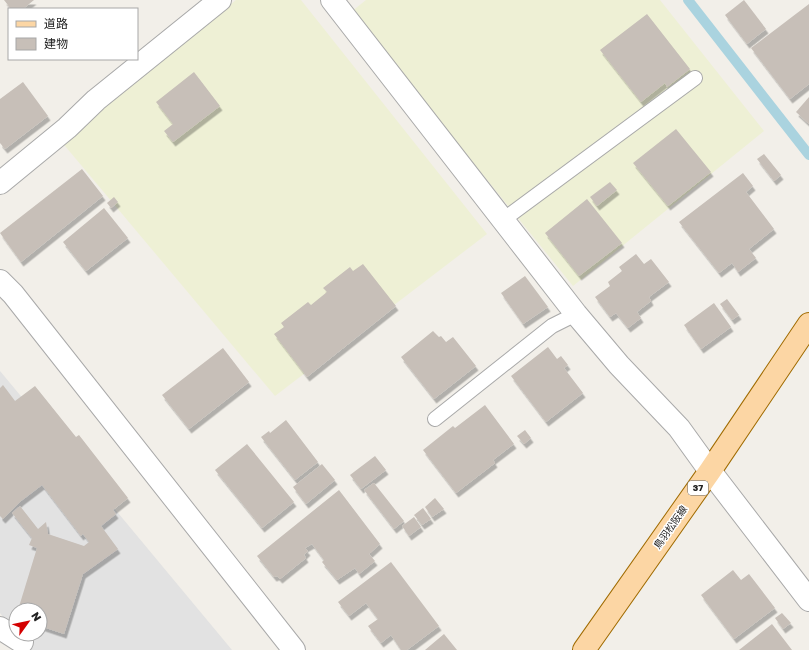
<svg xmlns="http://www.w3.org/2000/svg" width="809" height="650" font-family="'Golos Text','Noto Sans JP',sans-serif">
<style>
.farmland{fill:#eef0d5}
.parking{fill:#e2e2e2;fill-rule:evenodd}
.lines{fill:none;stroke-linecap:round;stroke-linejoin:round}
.stream{stroke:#aad3df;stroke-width:10}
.building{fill:#c7bfb8;filter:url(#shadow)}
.service-casing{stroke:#a9a9a9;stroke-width:16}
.minor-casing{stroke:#a9a9a9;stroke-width:24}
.tertiary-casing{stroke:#a9a9a9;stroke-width:24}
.primary-casing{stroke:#a06b00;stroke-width:24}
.service{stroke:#fff;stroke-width:14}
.minor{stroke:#fff;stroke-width:22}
.tertiary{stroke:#fff;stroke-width:22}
.primary{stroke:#fcd6a4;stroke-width:22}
.labels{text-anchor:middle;stroke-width:3;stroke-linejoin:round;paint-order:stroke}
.shield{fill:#fff;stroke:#646464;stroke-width:1}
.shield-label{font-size:9px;font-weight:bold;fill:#222}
.street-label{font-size:10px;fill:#222;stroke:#fff}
</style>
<defs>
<filter id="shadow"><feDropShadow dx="2.5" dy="4.5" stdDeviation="0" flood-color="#0004"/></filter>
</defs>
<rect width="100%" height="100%" fill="#f2efe9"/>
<g class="farmland">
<polygon points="236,0 301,0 487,234 275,396 60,140"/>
<polygon points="366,0 660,0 764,131 573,286 351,12"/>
</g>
<path class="parking" d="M 0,371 L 232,650 L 15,650 L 6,621 L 0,613 ZM 16,610 L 40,610 L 40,634 L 16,634 Z"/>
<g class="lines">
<polyline class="stream" points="688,0 809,155"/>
</g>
<g class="building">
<polygon points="4,0 34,0 23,9 11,9"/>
<polygon points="744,0 766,29 747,44 725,15"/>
<polygon points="809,4 809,84 790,99 751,48"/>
<polygon points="647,14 690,69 667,87 665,83 641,102 600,50"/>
<polygon points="194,72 220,106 173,142 164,131 173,124 156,102"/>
<polygon points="23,82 48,116 5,149 0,143 0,99"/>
<polygon points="809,97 809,124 796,112"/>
<polygon points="676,129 711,172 668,206 633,163"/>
<polygon points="764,154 781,175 774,181 757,159"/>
<polygon points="82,169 103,196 21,262 0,233"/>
<polygon points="743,173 753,186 746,192 774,229 749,249 756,258 738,272 732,263 719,273 679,222"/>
<polygon points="610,182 617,190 597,206 590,197"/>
<polygon points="114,197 118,202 111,208 107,203"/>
<polygon points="587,199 622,243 579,276 545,233"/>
<polygon points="104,208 128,238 86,271 63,242"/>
<polygon points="636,254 644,264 651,259 669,282 649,297 651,301 637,312 641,318 628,328 616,313 610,317 595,297 610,286 608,282 622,271 619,267"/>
<polygon points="363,264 396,306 307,377 274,334 284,327 281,323 308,302 311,305 327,292 323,288 350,267 353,271"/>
<polygon points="525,276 548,307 523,324 501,293"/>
<polygon points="727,299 739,315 732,320 720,304"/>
<polygon points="714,303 731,327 701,349 684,325"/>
<polygon points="433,331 439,337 441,336 446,342 453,337 476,366 434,399 401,357"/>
<polygon points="548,347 557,359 561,356 568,365 564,368 583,393 546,422 511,376"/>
<polygon points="223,348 249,382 189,429 162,395"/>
<polygon points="3,385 15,401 35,386 76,437 79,435 128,498 113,510 116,514 101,526 118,549 83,574 64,634 40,626 40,610 18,610 37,548 29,545 32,538 12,513 20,506 38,529 46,522 48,534 84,546 89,542 83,534 81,536 42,485 21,501 3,519 0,516 0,388"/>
<polygon points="485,405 514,444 493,460 495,463 456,493 423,450 453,426 455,428"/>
<polygon points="286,420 318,462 295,480 261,437 269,431 270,433"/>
<polygon points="525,430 531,438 524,444 517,436"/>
<polygon points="247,444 294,502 262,528 215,470"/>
<polygon points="375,456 386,470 361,489 350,475"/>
<polygon points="322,464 335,480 306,504 293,487"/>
<polygon points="374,483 404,521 394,529 364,490"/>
<polygon points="339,490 380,544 369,554 375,561 359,574 355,568 337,580 322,562 324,560 312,544 305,548 308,551 304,555 306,558 280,579 277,576 274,577 257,556"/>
<polygon points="435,498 444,509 432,517 425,507"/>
<polygon points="423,508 431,519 422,525 414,515"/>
<polygon points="414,517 421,527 409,536 402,526"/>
<polygon points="391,562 439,626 407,650 401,650 391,635 381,643 368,626 378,619 366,603 349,616 338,602"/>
<polygon points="733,570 741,580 749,574 775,608 734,639 701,595"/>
<polygon points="782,613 791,623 783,629 775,618"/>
<polygon points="772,624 792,650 739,650"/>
<polygon points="444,634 457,650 425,650"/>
</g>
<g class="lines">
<g class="service-casing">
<g id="service">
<polyline points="503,220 695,78"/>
<polyline points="435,419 552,326 576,314"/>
</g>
</g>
<g class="minor-casing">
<g id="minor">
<polyline points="332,0 576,314 619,365 679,428 710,471"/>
<polyline points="0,183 67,128 96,100 220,0"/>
<polyline points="0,281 13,294 294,650"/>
<polyline points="0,628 22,642"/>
</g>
</g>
<g class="tertiary-casing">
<polyline id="tertiary" points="710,471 809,600"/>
</g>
<g class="primary-casing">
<polyline id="primary" points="584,650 710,471 809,324"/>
</g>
<use href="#service" class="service"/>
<use href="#minor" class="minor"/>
<use href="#tertiary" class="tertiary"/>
<use href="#primary" class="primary"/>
</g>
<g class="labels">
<rect class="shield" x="688" y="481" width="20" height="14" rx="3"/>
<g class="shield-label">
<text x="698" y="491">37</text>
</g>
<g class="street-label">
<text transform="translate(670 527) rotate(-55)" y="4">鳥羽松阪線</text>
</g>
</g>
<rect x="8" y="8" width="130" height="52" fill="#ffffff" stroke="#a7a7a7"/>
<rect x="16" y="21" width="20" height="6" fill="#fcd6a4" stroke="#a7a7a7"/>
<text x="44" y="28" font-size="12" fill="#222222">道路</text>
<rect x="16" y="38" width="20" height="12" fill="#c7bfb8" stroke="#a7a7a7"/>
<text x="44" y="48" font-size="12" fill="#222222">建物</text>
<g transform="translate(28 622) rotate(57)"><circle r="19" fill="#ffffff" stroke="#a7a7a7"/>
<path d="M0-3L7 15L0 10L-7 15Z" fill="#d40000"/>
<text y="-6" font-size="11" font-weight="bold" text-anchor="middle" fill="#222222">N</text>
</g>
</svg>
